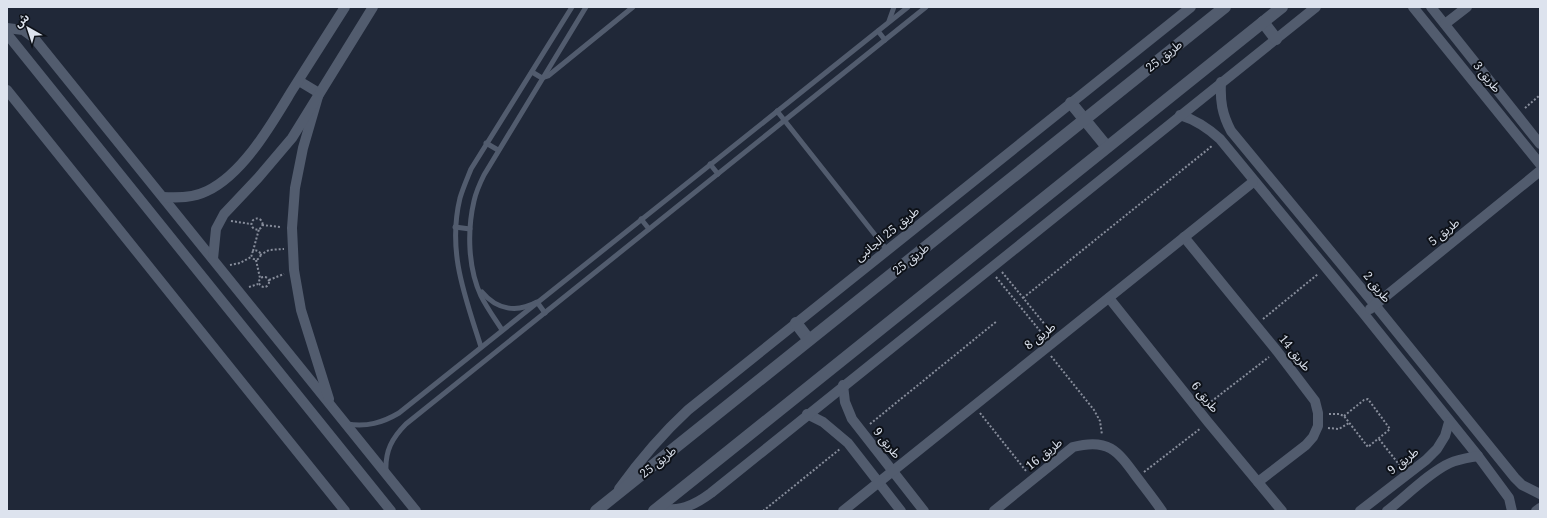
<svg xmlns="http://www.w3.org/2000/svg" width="1547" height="518" font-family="'Noto Serif','Noto Sans Arabic',serif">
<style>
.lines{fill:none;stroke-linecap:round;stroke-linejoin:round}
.path{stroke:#878d9b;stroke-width:2;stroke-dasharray:2 2;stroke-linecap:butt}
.service{stroke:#525c6e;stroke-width:5}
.minor{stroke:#525c6e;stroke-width:10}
.tertiary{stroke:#525c6e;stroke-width:12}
.labels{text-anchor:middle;stroke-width:4;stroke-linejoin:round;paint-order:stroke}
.street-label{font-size:12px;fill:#dde3ee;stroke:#0d1118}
</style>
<rect width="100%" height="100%" fill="#202838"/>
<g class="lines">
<g class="path">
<polyline points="1525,108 1540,95"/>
<circle cx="257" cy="224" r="5.5"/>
<polyline points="231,221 251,224"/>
<polyline points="262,225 281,227"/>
<circle cx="256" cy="255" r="4.5"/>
<polyline points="253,251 259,229"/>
<polyline points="260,255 269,250 284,249"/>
<polyline points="256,260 260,278"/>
<polyline points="230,265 240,263 251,257"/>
<polyline points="1002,272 1051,332"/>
<circle cx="264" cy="282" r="5"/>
<polyline points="996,277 1045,337"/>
<polyline points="269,280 284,274"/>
<polyline points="249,287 258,284"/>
<polyline points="1023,298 1212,146"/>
<polyline points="1263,319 1318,274"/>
<polyline points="1051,356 1094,410 1100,421 1102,435"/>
<polyline points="1208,404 1269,357"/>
<polyline points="980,413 1026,471"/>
<polyline points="1329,414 1339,414 1344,416 1368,447 1390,429 1368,399 1364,400 1344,416"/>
<polyline points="870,424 997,321"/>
<polyline points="1328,428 1339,429 1349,423"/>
<polyline points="1379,439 1401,467"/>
<polyline points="1144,472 1201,428"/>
<polyline points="763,511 840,449"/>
</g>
<g class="service">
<polyline points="889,21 894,7"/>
<polyline points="878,31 885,40"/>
<polyline points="532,72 542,78 548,76 633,7"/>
<polyline points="777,111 887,250"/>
<polyline points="486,143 498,150"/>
<polyline points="710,164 718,174"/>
<polyline points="641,219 649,229"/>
<polyline points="455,227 470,229"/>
<path d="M 482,292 C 497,310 517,313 537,302 L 545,313"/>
<path d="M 502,330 C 495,319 487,308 481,296 C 468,268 467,231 474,201 C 476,192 480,183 484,175 L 586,7"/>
<path d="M 481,347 C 465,296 447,252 460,198 C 463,188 467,179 471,169 L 572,7"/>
<path d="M 347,424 C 367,427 382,423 399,413 L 908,7"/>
<path d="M 386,471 C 385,451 392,438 406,424 L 926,7"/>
</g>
<g class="minor">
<polyline points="1413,7 1540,164"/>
<polyline points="1431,7 1540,144"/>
<polyline points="1445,24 1467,7"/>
<polyline points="7,28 23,30 34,38 416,511"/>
<polyline points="7,34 391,511"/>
<polyline points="299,81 319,93 303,148 295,188 292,228 294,270 301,310 329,399"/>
<path d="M 1221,82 C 1220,101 1222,114 1231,131 L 1375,305 L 1515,478 L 1522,485 L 1540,494"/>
<polyline points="7,90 345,511"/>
<path d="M 1180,115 C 1196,120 1208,128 1220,139 L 1364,314 L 1478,456 L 1509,498 L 1512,511"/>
<path d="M 163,197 C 178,198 193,198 207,191 C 243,174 271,125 291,92 C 309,64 327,35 345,7"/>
<polyline points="1184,237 1277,351 1315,401 1318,413 1318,426 1313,437 1306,445 1258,482"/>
<polyline points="213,259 216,229 224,214 258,178 292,138 373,7"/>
<polyline points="1109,298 1208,422 1282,511"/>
<polyline points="1370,309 1540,171"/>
<polyline points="843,385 845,402 852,419 924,511"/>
<polyline points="807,414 823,422 848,443 901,511"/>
<path d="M 619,489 C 640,460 662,434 688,410 L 1191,7"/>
<path d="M 657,509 C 680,511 692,507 711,493 L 1316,7"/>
<polyline points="843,511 1253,182"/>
<path d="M 994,511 L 1073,447 C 1108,438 1117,450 1136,476 C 1145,488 1154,499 1162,511"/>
<polyline points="1360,511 1426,460 1437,449 1445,436 1449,422"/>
<path d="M 1387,511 C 1404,498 1431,471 1450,463 C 1459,459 1468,458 1478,456"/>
<polyline points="1536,511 1540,508"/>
</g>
<g class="tertiary">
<polyline points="1263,22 1276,39"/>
<polyline points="1071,103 1107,147"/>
<polyline points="796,323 809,340"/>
<polyline points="596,511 1225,7"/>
<polyline points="654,511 1282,7"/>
</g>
</g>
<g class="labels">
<g class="street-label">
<text transform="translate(1164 56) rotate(-39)" y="4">طريق 25</text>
<text transform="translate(1487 77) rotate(51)" y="4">طريق 3</text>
<text transform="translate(1444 232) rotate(-39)" y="4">طريق 5</text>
<text transform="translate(887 234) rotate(-39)" y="4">طريق 25 الجانبى</text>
<text transform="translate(911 259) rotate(-39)" y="4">طريق 25</text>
<text transform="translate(1377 287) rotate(51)" y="4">طريق 2</text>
<text transform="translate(1040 336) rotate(-38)" y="4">طريق 8</text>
<text transform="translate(1295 353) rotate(51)" y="4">طريق 14</text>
<text transform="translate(1205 397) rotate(51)" y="4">طريق 6</text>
<text transform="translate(887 443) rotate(51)" y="4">طريق 9</text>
<text transform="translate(1044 454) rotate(-39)" y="4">طريق 16</text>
<text transform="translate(1403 461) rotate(-38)" y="4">طريق 9</text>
<text transform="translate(658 462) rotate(-39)" y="4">طريق 25</text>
</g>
</g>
<rect width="1547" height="518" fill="none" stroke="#dde3ee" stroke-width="16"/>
<g transform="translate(28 28) rotate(321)" stroke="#0d1118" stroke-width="3" paint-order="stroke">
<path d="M0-3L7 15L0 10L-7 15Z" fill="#dde3ee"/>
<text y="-6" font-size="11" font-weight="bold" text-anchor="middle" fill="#dde3ee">ش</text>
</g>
</svg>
